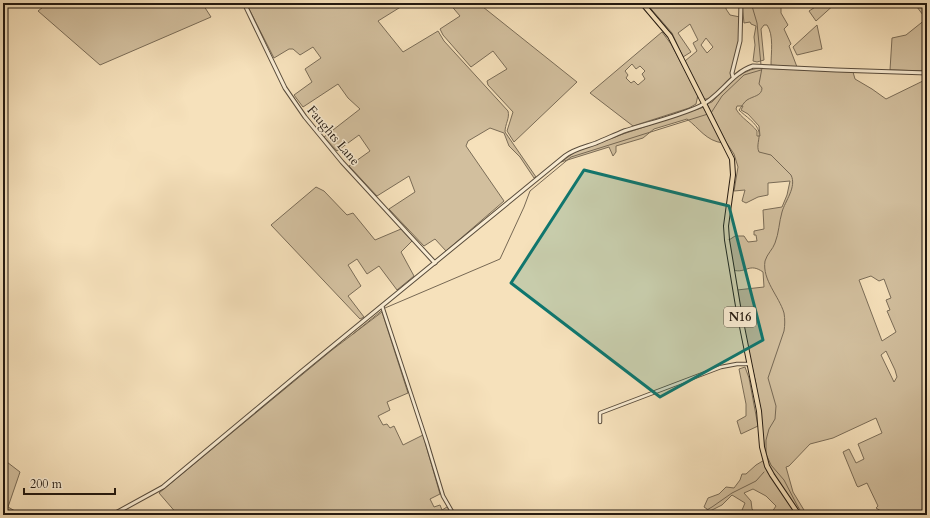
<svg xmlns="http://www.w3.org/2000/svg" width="930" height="518" font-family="Cardo,serif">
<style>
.green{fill:#d2bf9e;stroke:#7a6c57;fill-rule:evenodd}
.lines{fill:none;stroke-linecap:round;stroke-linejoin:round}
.stream{stroke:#766854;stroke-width:1}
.minor-casing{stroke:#584b3b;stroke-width:4.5}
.tertiary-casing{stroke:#584b3b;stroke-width:5}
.trunk-casing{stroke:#231910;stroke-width:6}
.minor{stroke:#f9ecd3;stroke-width:2.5}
.tertiary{stroke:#f9ecd3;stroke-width:3}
.trunk{stroke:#f6e1bb;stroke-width:4}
.marked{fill:#0f766e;fill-opacity:0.2;stroke:#0f766e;stroke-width:3;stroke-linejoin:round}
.labels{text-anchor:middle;stroke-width:3;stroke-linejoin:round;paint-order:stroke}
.shield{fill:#f9ecd3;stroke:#63584a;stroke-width:1}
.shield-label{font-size:12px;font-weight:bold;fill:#231910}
.street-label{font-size:13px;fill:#231910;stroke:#f9ecd3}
</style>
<rect width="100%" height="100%" fill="#f6e1bb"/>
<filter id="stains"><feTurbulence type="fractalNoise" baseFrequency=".005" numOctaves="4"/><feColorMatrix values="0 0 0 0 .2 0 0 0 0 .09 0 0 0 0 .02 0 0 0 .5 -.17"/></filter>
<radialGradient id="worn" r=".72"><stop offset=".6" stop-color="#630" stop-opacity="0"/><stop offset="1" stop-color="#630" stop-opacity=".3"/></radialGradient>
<g class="green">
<polygon points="48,3 202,3 211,17 100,65 38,11"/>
<path d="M 246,3 L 407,3 L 378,21 L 403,52 L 438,31 L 444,41 L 508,111 C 510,118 505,124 505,132 L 536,177 L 534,178 L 520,157 L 509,146 L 504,133 L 490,128 L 468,141 L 466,146 L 504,201 L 446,251 L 435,239 L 424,246 L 389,209 L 415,192 L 409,176 L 377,196 L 349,166 L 370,151 L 359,135 L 337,151 L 324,137 L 360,109 L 348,98 L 338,84 L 303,107 L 294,95 L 312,82 L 305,69 L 321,58 L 313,47 L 300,55 L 293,49 L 289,49 L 274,58 Z"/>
<polygon points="449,3 478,3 577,82 514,142 507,131 513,112 488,85 487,81 507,69 493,51 471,67 443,35 440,29 460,16"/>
<path d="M 646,3 L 726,3 L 726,9 L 730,15 L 740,17 L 739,41 L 732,76 L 720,90 L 708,99 L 704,99 L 685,61 L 697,51 L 693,43 L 698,40 L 690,24 L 678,33 L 691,52 L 683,57 L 672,33 ZM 706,38 L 713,47 L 707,53 L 701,45 Z"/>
<path d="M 742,3 L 781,3 L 781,13 L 788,25 L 784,29 L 791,44 L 789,46 L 797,67 L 771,65 C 771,53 774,35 767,25 L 764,25 L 761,29 L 764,60 L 757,62 L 753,61 L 755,45 L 754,37 L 756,26 L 751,24 L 750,22 L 744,23 Z"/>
<polygon points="824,3 836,3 816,21 809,11 820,4 822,5"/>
<polygon points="914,3 927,3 927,71 890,70 892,38 906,35 926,19"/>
<polygon points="817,25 822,49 797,55 793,47"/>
<path d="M 662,32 L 671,44 L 698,95 L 696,104 L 689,108 L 633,126 L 590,93 ZM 632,64 L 636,69 L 640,66 L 645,71 L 642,74 L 645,79 L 638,85 L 634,81 L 631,83 L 626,78 L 628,75 L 625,71 Z"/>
<path d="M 758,68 L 853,72 L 855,79 L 872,89 L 886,99 L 927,79 L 927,515 L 887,515 L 876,508 L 878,506 L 867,483 L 858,487 L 857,486 L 843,452 L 849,449 L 856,463 L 864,459 L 858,444 L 882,433 L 876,418 L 833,438 L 810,444 L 789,466 L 786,467 L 793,492 L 807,515 L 770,515 L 776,506 L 766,496 L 753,489 L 744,493 L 751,501 L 752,509 L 757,515 L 740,515 L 745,503 L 732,495 L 722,505 L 710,511 L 704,507 L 708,498 L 719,494 L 726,487 L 734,488 L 740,480 L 742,474 L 746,474 L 756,465 L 766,459 L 756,384 L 742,324 L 737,290 L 764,287 L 763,272 C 749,262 746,274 733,270 L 729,240 L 735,236 L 744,236 L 748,242 L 757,241 L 756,235 L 754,235 L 754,231 L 764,229 L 763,210 L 782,207 L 787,195 L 790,181 L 768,183 L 768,195 L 758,197 L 746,203 L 742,201 L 745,190 L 734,191 L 738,167 L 734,154 L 726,142 L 707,104 L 712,102 C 727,87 736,72 758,68 ZM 737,106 L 743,106 L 741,110 L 748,114 L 759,126 L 760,136 L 757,136 L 757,131 C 751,123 741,118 736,109 ZM 871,276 L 879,281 L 884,279 L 891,298 L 886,300 L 890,310 L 887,311 L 896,332 L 882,341 L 859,280 ZM 886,351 L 895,370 L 897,377 L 894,382 L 881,355 Z"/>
<path d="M 704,107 L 723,143 C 706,141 699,128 687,119 L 654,129 L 643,138 L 616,146 L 616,152 L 613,156 L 609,147 L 561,162 L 575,152 L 623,134 Z"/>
<polygon points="316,187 324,191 347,215 353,213 375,240 401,229 412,241 401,252 414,276 397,290 379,266 367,274 357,259 348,265 361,286 348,296 364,317 360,319 271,225"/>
<polygon points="382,312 408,393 387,402 390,410 378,416 383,425 387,424 390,428 394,426 403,445 423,435 440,494 430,499 434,507 440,505 442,510 447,507 453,515 178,515 159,493 332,350"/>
<polygon points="745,367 749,378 758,426 741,434 737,421 746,416 746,404 739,369"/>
<polygon points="3,459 20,472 8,507 22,515 3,515"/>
</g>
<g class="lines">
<g class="stream">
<polyline points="753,3 752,6 757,23 761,65"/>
<path d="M 762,68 L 759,84 L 762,88 C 762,96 753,96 747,100 C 744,102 742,106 739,110 C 745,116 757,123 759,132 C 760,139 756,146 759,152 L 771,155 L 791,175 C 797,187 785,201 782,212 C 779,222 779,233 775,243 C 773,249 767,254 765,261 C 762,280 779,296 784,313 C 785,319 785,325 784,331 L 768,378 L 776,406 L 775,419 L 769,429 L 766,440 L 766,454 L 771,465 L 784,480 L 797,505 L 803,515"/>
<polyline points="711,113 722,96 744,75 761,70"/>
<polyline points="353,334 385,308 500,259 524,207 530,191 571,157 708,114"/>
<polyline points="698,515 712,507 732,493 756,481 764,472"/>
</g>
<g class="minor-casing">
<g id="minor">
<polyline points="382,306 427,443 443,496 454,515"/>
<polyline points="600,422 600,413 721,367 737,364 749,364"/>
</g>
</g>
<g class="tertiary-casing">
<g id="tertiary">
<polyline points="244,3 285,88 305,117 342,162 435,263"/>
<polyline points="733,77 732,73 740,41 741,3"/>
<path d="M 112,515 L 163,487 L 301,372 L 565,156 C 574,149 585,147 596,143 C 605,139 615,135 624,131 C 649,123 676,117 700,106 C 721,96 731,73 753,66 L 836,70 L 927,73"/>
</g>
</g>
<g class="trunk-casing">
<polyline id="trunk" points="642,3 670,36 732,159 733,175 726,226 727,240 739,312 759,411 762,447 767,466 772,475 799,515"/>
</g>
<use href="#minor" class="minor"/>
<use href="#tertiary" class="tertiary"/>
<use href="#trunk" class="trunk"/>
</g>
<path class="marked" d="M 584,170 L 729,206 L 763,340 L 660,397 L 511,283 Z"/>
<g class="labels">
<rect class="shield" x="724" y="307" width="32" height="20" rx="3"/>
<g class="shield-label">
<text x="740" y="321">N16</text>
</g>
<g class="street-label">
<text transform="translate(334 135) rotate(50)" y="5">Faughts Lane</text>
</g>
</g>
<rect width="930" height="518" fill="none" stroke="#f6e1bb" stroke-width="16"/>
<rect x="4" y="4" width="922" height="510" fill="none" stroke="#231910" stroke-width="2"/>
<rect x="8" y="8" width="914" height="502" fill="none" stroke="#231910"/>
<path d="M24 488v6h91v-6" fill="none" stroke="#231910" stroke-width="2"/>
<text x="30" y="488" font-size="12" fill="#231910" stroke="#f9ecd3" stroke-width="3" paint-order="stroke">200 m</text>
<rect width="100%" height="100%" filter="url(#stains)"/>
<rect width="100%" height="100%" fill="url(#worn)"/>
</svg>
